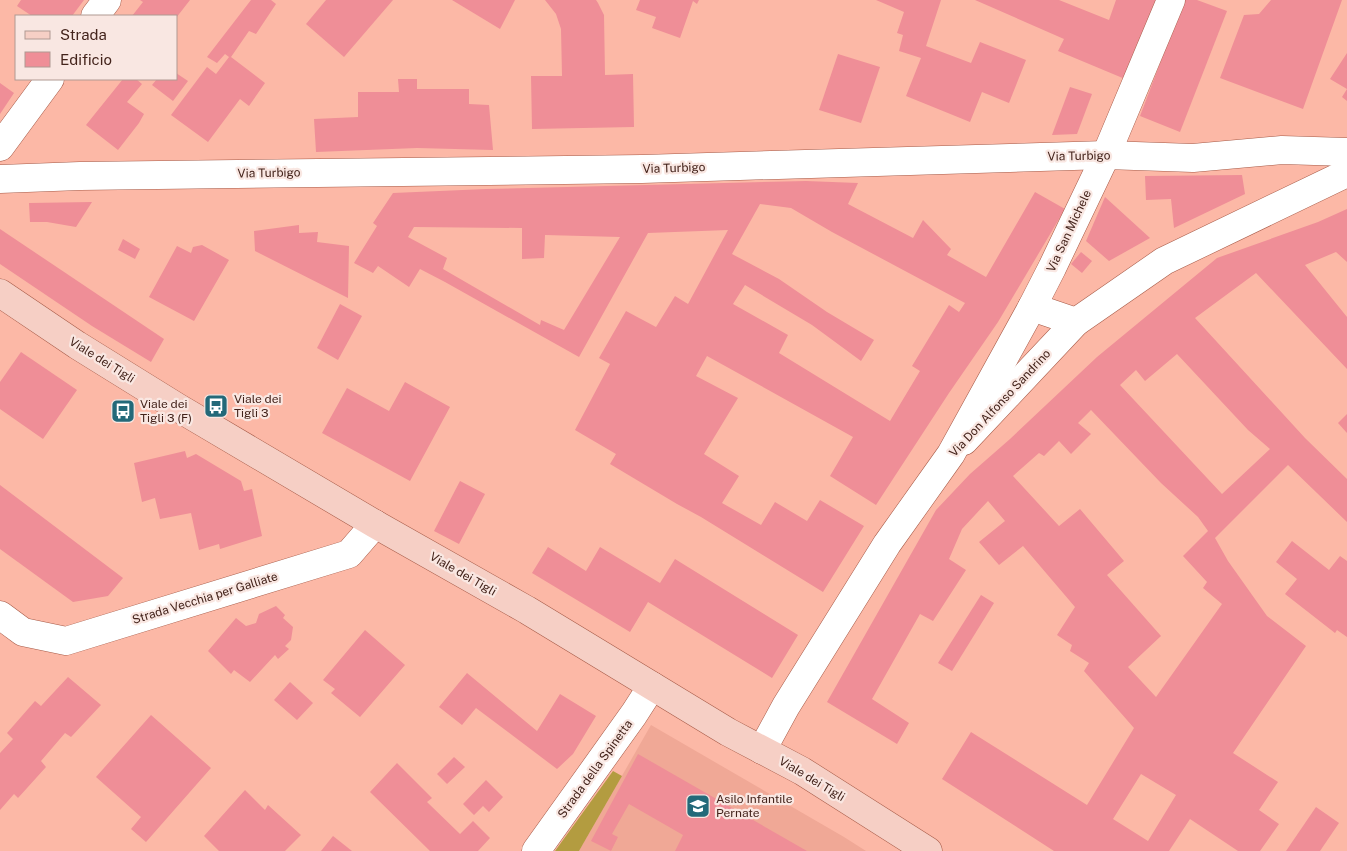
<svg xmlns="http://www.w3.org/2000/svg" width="1347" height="851" font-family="'Public Sans',sans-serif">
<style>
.built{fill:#f0a896}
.green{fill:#b39c40}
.building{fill:#ef8e97;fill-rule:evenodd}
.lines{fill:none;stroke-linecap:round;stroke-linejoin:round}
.minor-casing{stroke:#a65a47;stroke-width:29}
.tertiary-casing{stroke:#a65a47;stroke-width:29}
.secondary-casing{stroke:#a65a47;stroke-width:29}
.minor{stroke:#fff;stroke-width:28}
.tertiary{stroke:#fff;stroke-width:28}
.secondary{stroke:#f6cfc5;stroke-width:28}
.labels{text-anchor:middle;stroke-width:4.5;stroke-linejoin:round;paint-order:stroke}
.street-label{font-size:12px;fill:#43231b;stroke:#f9e7e2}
.poi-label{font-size:12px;fill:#43231b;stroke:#f9e7e2;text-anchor:start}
</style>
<rect width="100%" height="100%" fill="#fcb8a6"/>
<polygon class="built" points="651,725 844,837 866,851 579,851"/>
<polygon class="green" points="613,771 622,776 579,851 555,851"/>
<g class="building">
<polygon points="21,0 84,0 72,16 32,16 17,6"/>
<polygon points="140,0 190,0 176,18 176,16 132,16 143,2"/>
<polygon points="251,0 271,0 276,4 256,34 249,31 231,57 265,83 249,106 240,99 208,142 171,115 207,67 216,74 229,57 225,54 217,63 207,57"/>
<polygon points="326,0 393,0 344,57 306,24"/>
<polygon points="452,0 515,0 500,29"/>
<polygon points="545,0 596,0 598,3 604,15 605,75 633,74 634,127 532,129 531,76 562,76 561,29 556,14"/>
<polygon points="640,0 699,0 697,4 693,1 680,38 652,28 656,17 636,10"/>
<polygon points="876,0 941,0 926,46 971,63 980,42 1026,60 1009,103 982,92 970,122 906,96 921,58 899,51 903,35 897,33 904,12"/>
<polygon points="975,0 1059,0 1109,20 1116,0 1156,0 1125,79 1058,51 1064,39"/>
<polygon points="1184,0 1197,0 1227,11 1180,132 1140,116"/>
<polygon points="1271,0 1342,0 1303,109 1220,78 1244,15 1259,14"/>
<polygon points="1347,53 1347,101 1342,97 1347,89 1330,79"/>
<polygon points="838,54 880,67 861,123 819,110"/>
<polygon points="176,73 188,81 173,101 152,85 157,79 176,79"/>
<polygon points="123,79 136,79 142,84 127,102 144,114 139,123 118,150 86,125"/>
<polygon points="398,79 417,79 417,89 469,89 469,104 489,105 493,150 417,148 316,152 314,119 358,117 358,92 399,92"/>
<polygon points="0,83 14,93 0,114"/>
<polygon points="1070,87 1092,94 1077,134 1052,135"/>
<polygon points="1242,175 1245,194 1174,228 1171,199 1146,200 1145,176"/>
<path d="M 806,181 L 858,183 L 848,204 L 913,238 L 923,220 L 951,249 L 947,255 L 986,277 L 1035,192 L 1065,209 L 998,322 L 949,393 L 876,505 L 830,476 L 853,437 L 707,356 L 696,376 L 738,398 L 704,454 L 739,476 L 722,503 L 761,525 L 775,502 L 807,521 L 820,500 L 864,526 L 823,592 L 701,517 L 677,504 L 610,464 L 616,454 L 575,430 L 610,364 L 599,358 L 626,311 L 656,327 L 675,296 L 688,304 L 728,230 L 648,233 L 579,357 L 445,282 L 420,269 L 409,287 L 378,266 L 373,273 L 354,263 L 377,226 L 373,223 L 393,193 L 486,189 ZM 760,204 L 791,208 L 832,232 L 965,303 L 959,312 L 949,305 L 912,366 L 920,371 L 890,421 L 779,353 L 788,335 L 733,304 L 745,285 L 812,325 L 861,361 L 874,340 L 827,312 L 779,279 L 732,254 ZM 414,227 L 522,228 L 522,259 L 544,258 L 545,235 L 620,237 L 564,330 L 541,320 L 540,325 L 443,269 L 447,258 L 408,237 Z"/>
<polygon points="1105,197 1150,238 1109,261 1086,241"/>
<polygon points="92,202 76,227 47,222 30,222 29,203"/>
<path d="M 1347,209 L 1347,262 L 1336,252 L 1305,265 L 1347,317 L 1347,369 L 1256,273 L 1195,318 L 1305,438 L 1347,479 L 1347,522 L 1288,465 L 1215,538 L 1228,561 L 1267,616 L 1306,646 L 1233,753 L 1278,782 L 1259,810 L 1279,824 L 1260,851 L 1238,851 L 1190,819 L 1169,851 L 1054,851 L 942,779 L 971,732 L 1087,805 L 1134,728 L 1084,671 L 1089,663 L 1070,651 L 1072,645 L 1057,635 L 1075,607 L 1023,546 L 999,565 L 979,542 L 1005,521 L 988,501 L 962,529 L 949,559 L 966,570 L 933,621 L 920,614 L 872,699 L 909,723 L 897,744 L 827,702 L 936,510 L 970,474 L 1010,439 L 1097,357 L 1217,258 L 1318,222 ZM 1177,354 L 1248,430 L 1270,449 L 1222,494 L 1120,385 L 1136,370 L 1145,381 ZM 1091,410 L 1161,483 L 1198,517 L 1208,531 L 1183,556 L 1207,582 L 1203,588 L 1222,604 L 1156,697 L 1128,667 L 1161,636 L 1107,575 L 1124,561 L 1080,509 L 1059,526 L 1013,476 L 1039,453 L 1044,456 L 1059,441 L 1071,454 L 1091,434 L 1078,423 ZM 1141,774 L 1176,795 L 1148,841 L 1113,819 Z"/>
<polygon points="299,225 299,233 318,232 317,242 349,246 348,298 255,251 254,231"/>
<polygon points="0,229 164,339 151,362 92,326 0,264"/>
<polygon points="123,239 140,249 135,259 118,250"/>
<polygon points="202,245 229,260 194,321 149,297 177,246 191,253 193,247"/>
<polygon points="1081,252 1092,261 1082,273 1071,264"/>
<polygon points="340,304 362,316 338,360 317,348"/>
<polygon points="21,352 77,390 43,439 0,409 0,382"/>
<polygon points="405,382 450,407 410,481 322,433 347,388 389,411"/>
<polygon points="1347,414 1347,433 1338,423"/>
<polygon points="185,451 187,458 196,454 241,481 244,491 252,489 262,536 220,549 219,544 199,550 191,513 160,519 155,498 142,502 134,463"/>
<polygon points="460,481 485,494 459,544 434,531"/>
<polygon points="0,485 123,578 108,596 73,602 0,549"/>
<polygon points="1292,541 1329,570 1340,556 1347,561 1347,637 1337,630 1335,633 1285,594 1297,579 1276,562"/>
<polygon points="548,547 586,571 600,547 660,583 675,559 798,635 772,678 648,602 630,632 532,573"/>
<polygon points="981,595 994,603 952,671 938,663"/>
<polygon points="276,606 285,615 283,618 293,627 291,640 285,646 289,649 278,659 275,655 250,682 234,670 231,674 208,651 236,618 246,626 256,623 259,614"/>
<polygon points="365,630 405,665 360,717 331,693 335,689 323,680"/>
<polygon points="467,673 537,731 560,694 596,716 573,754 557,769 476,708 462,725 439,707"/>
<polygon points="68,677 101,705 71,737 65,733 41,761 46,767 18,798 14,794 0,810 0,753 13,739 7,733 35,701 41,706"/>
<polygon points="290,682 313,703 297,720 274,700"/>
<polygon points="151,715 211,768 146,842 131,829 141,817 96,777"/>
<polygon points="638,754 807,851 675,851 683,835 629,804 612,834 618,837 611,851 591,841"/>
<polygon points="454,757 465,767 447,784 437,774"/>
<polygon points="397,763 432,798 427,802 460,834 473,821 490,838 478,851 430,851 370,792"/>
<polygon points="486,780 503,797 489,812 483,806 474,815 463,804"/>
<polygon points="245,790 265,810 268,805 301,835 285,851 219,851 204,836"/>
<polygon points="1316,807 1339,823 1320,851 1286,851"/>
<polygon points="333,836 352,851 321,851"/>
</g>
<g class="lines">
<g class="minor-casing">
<g id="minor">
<polyline points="95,16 107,0"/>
<polyline points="0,147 50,79"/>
<polyline points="0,179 80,176 642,169 1106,155 1193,158 1282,150 1347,152"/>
<polyline points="1032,307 1076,322"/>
<polyline points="964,441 1076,322 1164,261 1347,173"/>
<polyline points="0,615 23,632 66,641 349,554 375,524"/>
<polyline points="536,851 634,714 652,686"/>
</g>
</g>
<g class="tertiary-casing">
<polyline id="tertiary" points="762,750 786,706 887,544 951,454 1032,307 1052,268 1106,155 1171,0"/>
</g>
<g class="secondary-casing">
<polyline id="secondary" points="0,293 77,345 177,407 375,524 527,610 728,732 802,771 928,851"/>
</g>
<use href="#minor" class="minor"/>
<use href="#tertiary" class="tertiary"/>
<use href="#secondary" class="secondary"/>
</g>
<defs>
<g id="bus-square" transform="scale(1.25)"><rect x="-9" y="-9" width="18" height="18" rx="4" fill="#236979" stroke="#f9e7e2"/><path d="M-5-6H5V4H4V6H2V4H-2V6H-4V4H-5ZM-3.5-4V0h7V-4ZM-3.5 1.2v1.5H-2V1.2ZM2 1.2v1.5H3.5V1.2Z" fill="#fff"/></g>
<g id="school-square" transform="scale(1.25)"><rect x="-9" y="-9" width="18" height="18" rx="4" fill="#236979" stroke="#f9e7e2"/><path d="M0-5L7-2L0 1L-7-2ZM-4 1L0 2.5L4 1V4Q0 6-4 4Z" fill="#fff"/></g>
</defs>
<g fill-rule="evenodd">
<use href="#bus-square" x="216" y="406"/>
<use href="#bus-square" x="123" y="411"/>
<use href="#school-square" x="698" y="806"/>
</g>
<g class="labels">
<g class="street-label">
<text transform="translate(1079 156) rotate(-1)" y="4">Via Turbigo</text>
<text transform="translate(674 168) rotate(-2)" y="4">Via Turbigo</text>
<text transform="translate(269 173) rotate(-1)" y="4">Via Turbigo</text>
<text transform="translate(1069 231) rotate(-65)" y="4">Via San Michele</text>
<text transform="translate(102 360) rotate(32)" y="4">Viale dei Tigli</text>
<text transform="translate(1000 403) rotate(-47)" y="4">Via Don Alfonso Sandrino</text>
<text transform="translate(463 574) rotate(30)" y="4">Viale dei Tigli</text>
<text transform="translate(205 598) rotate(-17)" y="4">Strada Vecchia per Galliate</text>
<text transform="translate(595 769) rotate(-54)" y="4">Strada della Spinetta</text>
<text transform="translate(812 779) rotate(31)" y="4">Viale dei Tigli</text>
</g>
<g class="poi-label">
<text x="234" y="403">Viale dei<tspan x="234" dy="14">Tigli 3</tspan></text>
<text x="140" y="408">Viale dei<tspan x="140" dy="14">Tigli 3 (F)</tspan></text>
<text x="716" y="803">Asilo Infantile<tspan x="716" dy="14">Pernate</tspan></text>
</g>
</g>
<rect x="15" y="15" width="162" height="65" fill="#f9e7e2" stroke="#b09992"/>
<rect x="25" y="31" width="25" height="8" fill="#f6cfc5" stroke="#b09992"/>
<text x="60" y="40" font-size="15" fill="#43231b">Strada</text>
<rect x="25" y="52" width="25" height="15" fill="#ef8e97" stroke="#b09992"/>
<text x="60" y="65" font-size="15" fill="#43231b">Edificio</text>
</svg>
